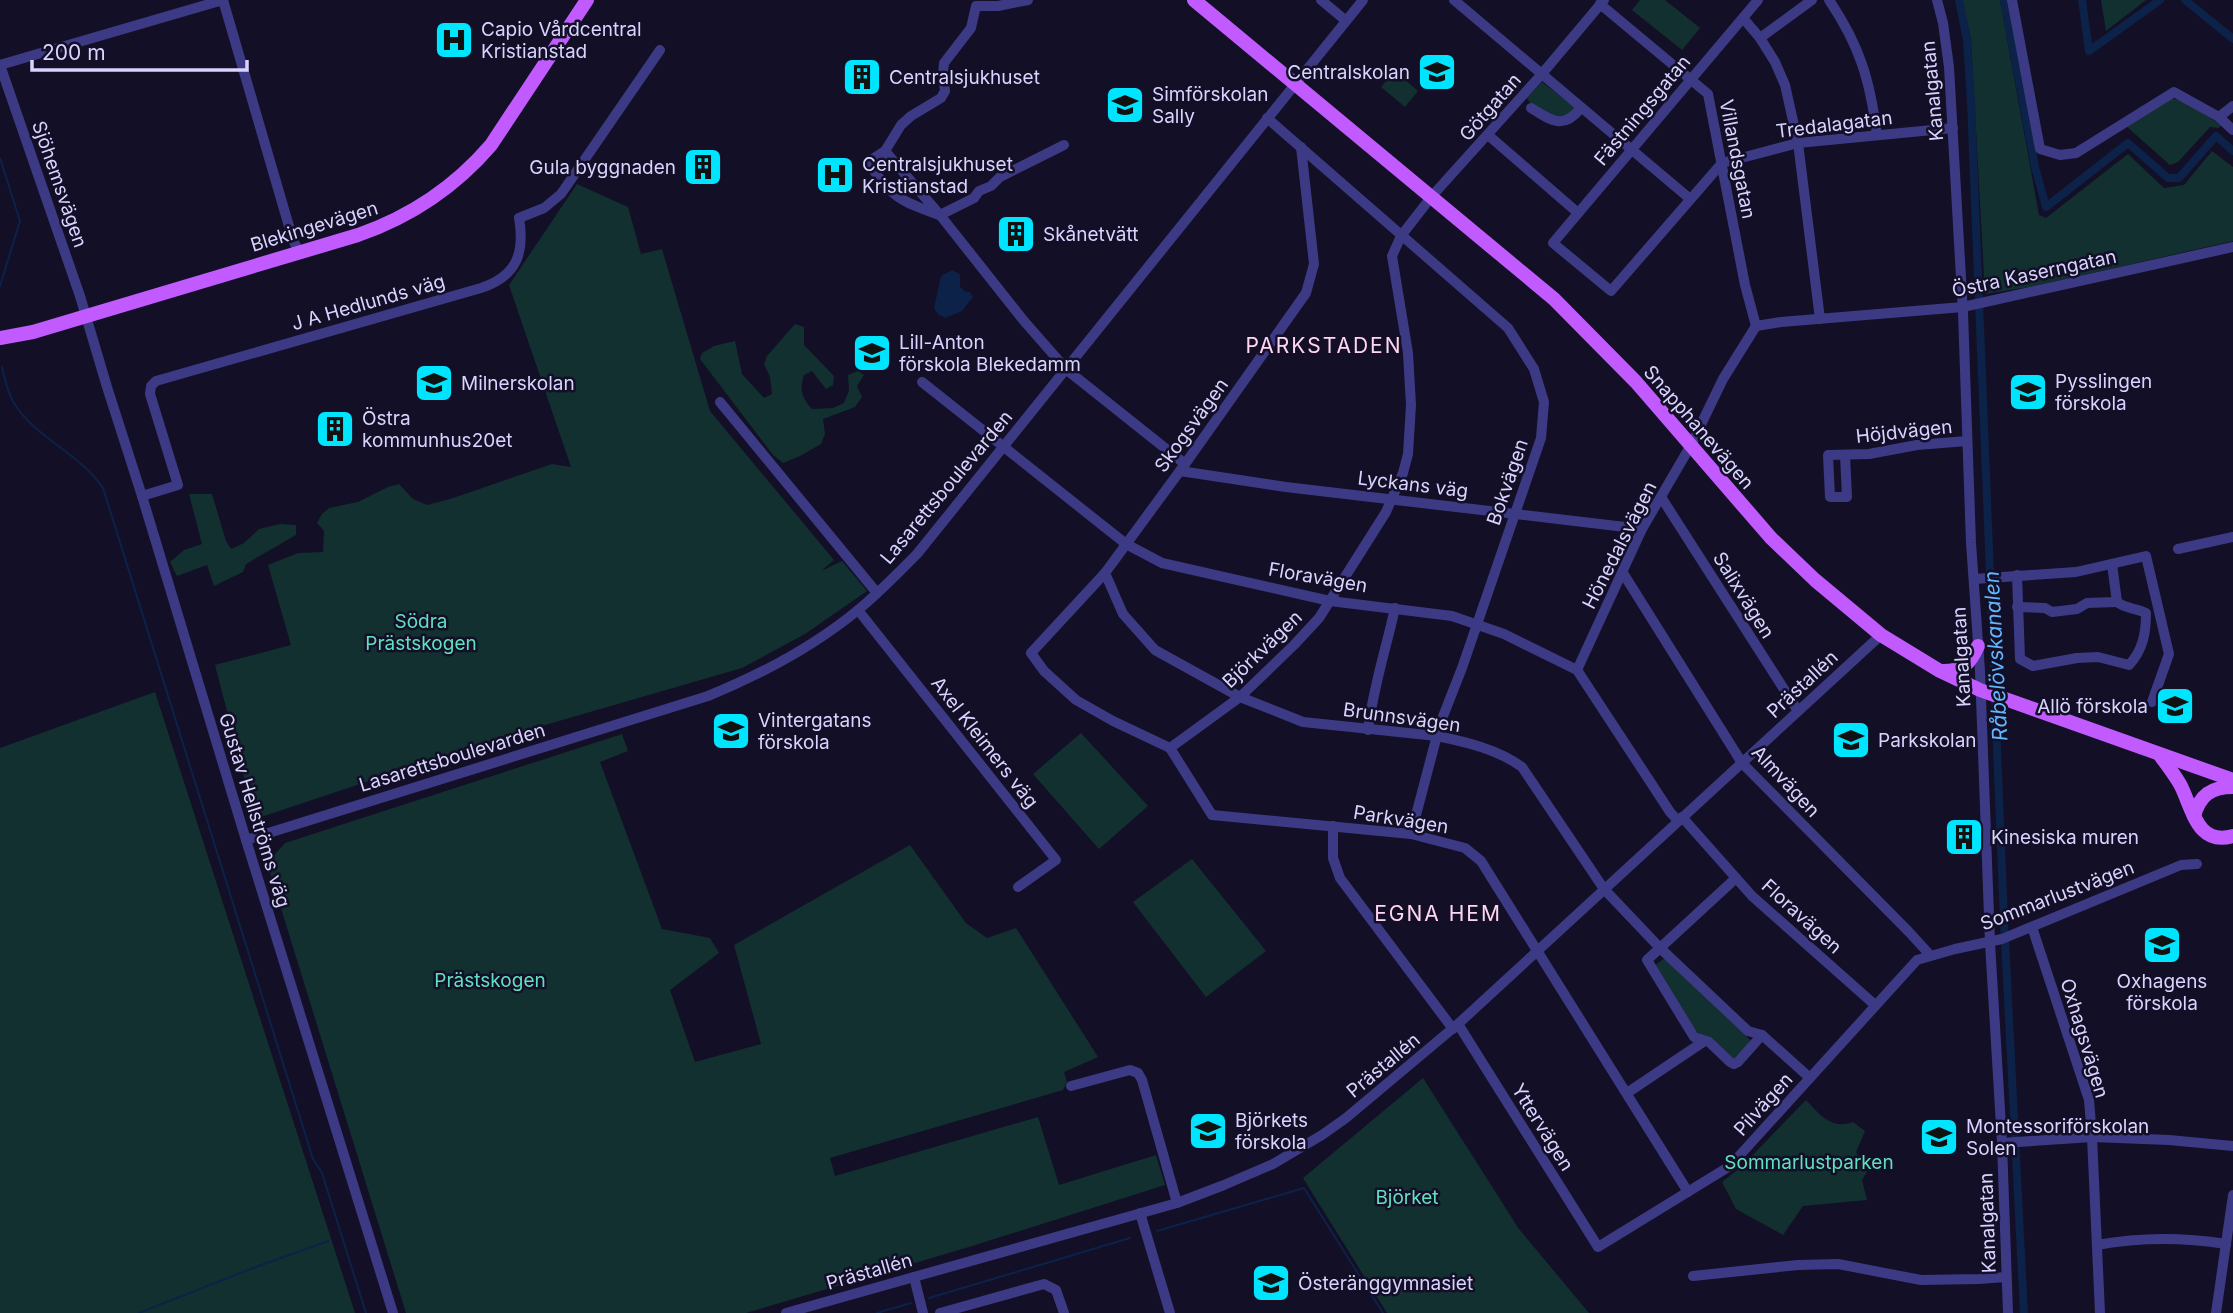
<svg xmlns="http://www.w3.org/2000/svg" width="2233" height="1313" font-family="Inter,sans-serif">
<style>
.green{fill:#12302f}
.water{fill:#0c2248}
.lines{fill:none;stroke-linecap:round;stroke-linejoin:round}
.stream{stroke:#0c2248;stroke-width:2}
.canal{stroke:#0c2248;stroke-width:8}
.minor{stroke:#3d3a85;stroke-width:10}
.major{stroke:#c25bff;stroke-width:14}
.labels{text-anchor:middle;stroke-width:5;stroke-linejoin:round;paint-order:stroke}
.poi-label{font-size:19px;fill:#d9d4ff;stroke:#130f26;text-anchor:start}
.street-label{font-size:19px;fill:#d9d4ff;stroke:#130f26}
.park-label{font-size:19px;fill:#5fe0c0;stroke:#130f26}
.neighbourhood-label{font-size:21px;letter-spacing:2px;fill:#ffd6f0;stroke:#130f26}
.water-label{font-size:21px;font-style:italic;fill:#62b6ff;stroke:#130f26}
</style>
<rect width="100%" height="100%" fill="#130f26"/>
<g class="green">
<polygon points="1640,0 1665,0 1700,28 1682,50 1632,10"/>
<polygon points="1962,0 2000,0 2039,215 2046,218 2128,154 2164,188 2184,185 2212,151 2233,167 2233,241 2035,286 1985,294 1971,39"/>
<polygon points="2101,0 2146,0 2106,31"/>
<polygon points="1395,71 1418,91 1405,107 1381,87"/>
<polygon points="1542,82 1573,106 1575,109 1568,117 1557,118 1530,103 1527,98"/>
<polygon points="2170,98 2185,101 2221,125 2219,128 2210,127 2178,162 2170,165 2125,125"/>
<polygon points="577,184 628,207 641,254 662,249 710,411 834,560 821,571 842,561 867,591 805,634 742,668 483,743 255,819 215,665 291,645 268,565 298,553 323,552 324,531 317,523 322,514 329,508 358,502 388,487 399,484 413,499 427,505 450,499 552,464 571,467 509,285"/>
<path d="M 795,324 L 804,327 L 804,345 L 834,376 L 833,385 L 826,389 L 812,371 L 804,375 C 799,390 802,398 812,409 L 833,408 L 844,403 L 849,391 L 848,375 L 858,371 L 864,375 L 857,386 L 862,397 L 855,407 L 823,419 L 825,434 L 821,444 L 800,456 L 783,463 L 773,455 L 700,359 L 702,353 L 714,346 L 735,341 L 742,374 L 764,398 L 772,394 L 770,377 L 764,364 L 767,356 Z"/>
<polygon points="189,494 212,494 226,541 231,549 244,543 259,529 280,524 296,525 296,535 246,564 243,572 214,586 207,565 177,576 170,562 184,550 202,544"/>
<polygon points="155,692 355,1313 0,1313 0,748"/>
<polygon points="1081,733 1148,806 1099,849 1033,774"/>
<polygon points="622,734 628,751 600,762 662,929 710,938 719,953 670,990 695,1062 761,1044 734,945 910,845 966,923 987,938 1016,928 1098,1057 1064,1072 1067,1082 1063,1090 830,1158 835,1176 1038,1117 1059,1185 1156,1155 1165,1185 969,1247 746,1313 406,1313 267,863 285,843"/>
<polygon points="1192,859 1266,951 1206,997 1133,902"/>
<polygon points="1665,958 1750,1040 1750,1043 1733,1060 1693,1029 1654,966"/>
<polygon points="1423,1078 1519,1229 1589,1313 1387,1313 1303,1178"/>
<path d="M 1806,1100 C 1820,1115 1832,1130 1853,1122 L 1865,1131 L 1856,1152 L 1867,1172 L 1862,1180 L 1867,1200 L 1803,1206 L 1783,1235 L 1736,1209 L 1722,1182 L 1741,1167 Z"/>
</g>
<polygon class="water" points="952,270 960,274 960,287 966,292 970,292 973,297 962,311 945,318 938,314 934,308 941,276"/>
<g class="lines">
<g class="stream">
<polyline points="0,158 20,221 0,286"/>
<path d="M 2,367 C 5,379 7,392 14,403 C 36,439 80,453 103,488 L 313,1159 L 322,1173 L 366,1313"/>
<polyline points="1157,1231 1304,1188 1383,1313"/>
<polyline points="929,1298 1130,1238"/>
<polyline points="139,1313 253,1268 328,1241"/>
<polyline points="877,1313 911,1303"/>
</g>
<g class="canal">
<polyline points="1959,0 1967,40 1971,103 2004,921 2024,1313"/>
<polyline points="2004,0 2035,167 2046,207 2128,143 2168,178 2179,178 2216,136 2233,151"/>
<polyline points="2082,0 2089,51 2160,0"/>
<polyline points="2185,0 2233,39"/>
</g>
<g class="minor">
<polyline points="223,0 0,65 80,296 107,387 142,496 246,840 393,1313"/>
<polyline points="223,0 293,240 299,252"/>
<polyline points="1321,0 1345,20"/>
<polyline points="1454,0 1689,198"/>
<polyline points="1758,0 1553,243 1611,291 1722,163 1798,143 1953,128"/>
<path d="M 1829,0 C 1860,46 1870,80 1877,135"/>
<polyline points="1937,0 1943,23 1949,67 1963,313 1971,543 1980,671 1990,943 2002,1143 2008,1313"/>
<polyline points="2012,0 2040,149 2060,155 2076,153 2174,92 2219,117 2233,130"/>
<polyline points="1600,4 1708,94 1745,285 1756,326"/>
<polyline points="1743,18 1760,38 1775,62 1785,85 1798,143 1820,319"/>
<polyline points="1760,38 1812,0"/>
<path d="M 1531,108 C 1552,121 1563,130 1581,108"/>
<polyline points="2219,117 2233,106"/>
<polyline points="1267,118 1508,328 1534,369 1544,402 1541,438 1462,668 1440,724 1411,834"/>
<polyline points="1488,135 1578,213"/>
<polyline points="1301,147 1314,264 1306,293 1185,464 1105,573 1031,653 1044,671 1076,700 1113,721 1170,748 1212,815 1411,834 1465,848 1481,861 1688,1192"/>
<polyline points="885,151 940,215 1024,321 1067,370 1185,464"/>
<path d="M 939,215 C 900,201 891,197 868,162 L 885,151 L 901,125 L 911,116 L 941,98 L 945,91 L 943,75 L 944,63 L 971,28 L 976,6 L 998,6 L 1028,0"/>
<polyline points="940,215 974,198 979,191 991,186 1000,177 1064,145"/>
<polyline points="1756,326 1781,322 1963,307 2233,247"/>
<polyline points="922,382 1126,544 1162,563 1330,601 1452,616 1504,634 1577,670 1670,812 1678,821"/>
<polyline points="720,402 877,593"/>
<polyline points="1845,455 1847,497 1830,497 1828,455 1869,454 1917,445 1967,441"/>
<polyline points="1180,471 1286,487 1642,529"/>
<path d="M 142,496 L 178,485 L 150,394 L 151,386 L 156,381 L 481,288 C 517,276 525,253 519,218 L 544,208 L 561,194 L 660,50"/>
<polyline points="1661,497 1798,711"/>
<polyline points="2178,549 2233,537"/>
<path d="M 1105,573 L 1123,614 L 1155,650 L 1240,697 L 1303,722 L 1437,736 C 1466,742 1497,749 1522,767 L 1604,889 L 1660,948 L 1748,1031 L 1762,1035 L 1810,1078"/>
<polyline points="1623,573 1742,763 1909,932 1930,955"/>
<path d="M 2017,575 L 2020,659 L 2033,666 L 2077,658 L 2098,657 L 2129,665 C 2143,650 2146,633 2146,613 C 2136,608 2126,609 2117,602 L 2112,564"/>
<polyline points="1974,579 2076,572 2146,556 2169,654 2152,702"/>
<polyline points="2017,607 2045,608 2052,612 2077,609 2087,603 2117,602"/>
<polyline points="858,610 1056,860 1018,887"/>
<polyline points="1577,670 1642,529 1691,445 1723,379 1756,326"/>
<path d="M 1368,730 C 1373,688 1386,649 1395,608"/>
<polyline points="1170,748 1240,697 1294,645 1319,618 1386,512 1403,473 1408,454 1411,405 1408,353 1392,256 1401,236 1432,196 1541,75 1604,0"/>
<polyline points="1682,817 1752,896 1875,1005"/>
<polyline points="1333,826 1333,858 1340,878 1453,1029"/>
<path d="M 246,840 L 708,696 C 762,674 813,647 858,610 C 879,593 898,573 917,554 L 1363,0"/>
<polyline points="1736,878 1647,960 1694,1037 1709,1042 1730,1062 1734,1064 1738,1062 1762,1035"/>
<polyline points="2032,927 2089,1100 2092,1137 2100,1313"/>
<polyline points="1458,1024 1598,1247 1730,1166 1917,960 1955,949 2002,939 2181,865 2197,864"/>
<polyline points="1071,1086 1130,1070 1138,1073 1142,1080 1177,1203"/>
<polyline points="1627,1093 1703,1042"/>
<polyline points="2002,1143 2092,1137 2169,1140 2233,1146"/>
<polyline points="1140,1213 1170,1313"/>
<path d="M 2097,1245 C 2141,1237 2181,1237 2226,1244"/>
<polyline points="1693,1276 1798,1265 1838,1264 1921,1280 1979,1279 2006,1277"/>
<polyline points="914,1277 923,1313"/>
<polyline points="786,1313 1177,1203 1224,1185 1273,1164 1322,1135 1346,1118 1458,1024 1881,635"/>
<polyline points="940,1313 1044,1284 1056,1290 1064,1313"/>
<polyline points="2216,1313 2233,1195"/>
</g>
<g class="major">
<polyline points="1194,0 1554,299 1636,382 1771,538 1815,580 1881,635 1940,671 1980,690 2233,780"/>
<path d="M 0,338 L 33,332 L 358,235 C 410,217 455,187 491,145 L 587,0"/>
<path d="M 1943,671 C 1963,671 1970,664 1978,646"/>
<path d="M 2159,754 C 2167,765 2175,775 2181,786 C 2193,811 2198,846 2233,836"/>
<path d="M 2194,816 C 2200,795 2211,787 2233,787"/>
</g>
</g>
<defs>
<g id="hospital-square" transform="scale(2.0125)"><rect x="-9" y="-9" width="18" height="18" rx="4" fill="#00e5ff" stroke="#130f26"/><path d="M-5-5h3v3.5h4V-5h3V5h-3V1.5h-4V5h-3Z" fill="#111"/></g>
<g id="school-square" transform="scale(2.0125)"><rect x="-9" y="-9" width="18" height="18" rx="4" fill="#00e5ff" stroke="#130f26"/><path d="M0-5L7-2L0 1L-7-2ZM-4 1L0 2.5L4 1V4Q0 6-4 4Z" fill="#111"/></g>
<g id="building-square" transform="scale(2.0125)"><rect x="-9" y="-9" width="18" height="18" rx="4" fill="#00e5ff" stroke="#130f26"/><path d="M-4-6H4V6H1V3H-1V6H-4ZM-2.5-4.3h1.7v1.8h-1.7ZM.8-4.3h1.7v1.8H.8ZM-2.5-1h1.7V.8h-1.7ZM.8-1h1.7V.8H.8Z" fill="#111"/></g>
</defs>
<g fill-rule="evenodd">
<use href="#hospital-square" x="454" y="40"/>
<use href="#school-square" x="1437" y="72"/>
<use href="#building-square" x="862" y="77"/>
<use href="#school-square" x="1125" y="105"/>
<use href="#building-square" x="703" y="167"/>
<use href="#hospital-square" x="835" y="175"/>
<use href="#building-square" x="1016" y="234"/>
<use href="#school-square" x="872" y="353"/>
<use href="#school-square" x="434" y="383"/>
<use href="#school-square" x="2028" y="392"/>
<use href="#building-square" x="335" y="429"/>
<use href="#school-square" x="2175" y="706"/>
<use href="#school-square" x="731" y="731"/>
<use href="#school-square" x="1851" y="740"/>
<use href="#building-square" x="1964" y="837"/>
<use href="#school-square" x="2162" y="945"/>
<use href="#school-square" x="1208" y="1131"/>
<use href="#school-square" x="1939" y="1137"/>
<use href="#school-square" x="1271" y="1283"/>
</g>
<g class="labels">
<g class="poi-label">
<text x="481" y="36">Capio Vårdcentral<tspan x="481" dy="22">Kristianstad</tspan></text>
<text x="1410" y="79" text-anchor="end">Centralskolan</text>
<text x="889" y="84">Centralsjukhuset</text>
<text x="1152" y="101">Simförskolan<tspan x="1152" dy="22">Sally</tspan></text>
<text x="862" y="171">Centralsjukhuset<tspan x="862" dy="22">Kristianstad</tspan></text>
<text x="676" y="174" text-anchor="end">Gula byggnaden</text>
<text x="1043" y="241">Skånetvätt</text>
<text x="899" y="349">Lill-Anton<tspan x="899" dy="22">förskola Blekedamm</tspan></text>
<text x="2055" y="388">Pysslingen<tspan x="2055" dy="22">förskola</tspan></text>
<text x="461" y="390">Milnerskolan</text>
<text x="362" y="425">Östra<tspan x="362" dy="22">kommunhus20et</tspan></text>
<text x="2148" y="713" text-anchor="end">Allö förskola</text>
<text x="758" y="727">Vintergatans<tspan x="758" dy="22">förskola</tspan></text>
<text x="1878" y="747">Parkskolan</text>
<text x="1991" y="844">Kinesiska muren</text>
<text x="2162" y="988" text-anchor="middle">Oxhagens<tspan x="2162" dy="22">förskola</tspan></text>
<text x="1235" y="1127">Björkets<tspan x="1235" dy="22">förskola</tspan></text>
<text x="1966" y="1133">Montessoriförskolan<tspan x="1966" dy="22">Solen</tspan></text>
<text x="1298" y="1290">Österänggymnasiet</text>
</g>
<g class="street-label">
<text transform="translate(1932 91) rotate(-95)" y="7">Kanalgatan</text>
<text transform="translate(1490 107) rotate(-49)" y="7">Götgatan</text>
<text transform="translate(1642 110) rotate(-50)" y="7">Fästningsgatan</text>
<text transform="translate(1834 124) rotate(-7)" y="7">Tredalagatan</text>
<text transform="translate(1738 159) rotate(79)" y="7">Villandsgatan</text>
<text transform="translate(60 184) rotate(71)" y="7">Sjöhemsvägen</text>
<text transform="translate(314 226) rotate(-17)" y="7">Blekingevägen</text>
<text transform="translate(2034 273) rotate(-12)" y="7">Östra Kaserngatan</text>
<text transform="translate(368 302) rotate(-16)" y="7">J A Hedlunds väg</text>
<text transform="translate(1191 425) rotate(-54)" y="7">Skogsvägen</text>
<text transform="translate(1699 427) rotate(49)" y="7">Snapphanevägen</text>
<text transform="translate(1904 431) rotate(-6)" y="7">Höjdvägen</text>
<text transform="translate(1507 482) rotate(-71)" y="7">Bokvägen</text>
<text transform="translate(1413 484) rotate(7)" y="7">Lyckans väg</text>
<text transform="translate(946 487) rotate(-50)" y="7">Lasarettsboulevarden</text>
<text transform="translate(1619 545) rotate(-63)" y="7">Hönedalsvägen</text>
<text transform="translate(1318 577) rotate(10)" y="7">Floravägen</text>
<text transform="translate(1744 595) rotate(58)" y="7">Salixvägen</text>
<text transform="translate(1262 649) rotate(-44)" y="7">Björkvägen</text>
<text transform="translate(1961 657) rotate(-93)" y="7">Kanalgatan</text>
<text transform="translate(1802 684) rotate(-43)" y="7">Prästallén</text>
<text transform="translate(1402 717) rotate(8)" y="7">Brunnsvägen</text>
<text transform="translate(985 742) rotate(52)" y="7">Axel Kleimers väg</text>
<text transform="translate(452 757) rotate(-17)" y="7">Lasarettsboulevarden</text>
<text transform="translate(1786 781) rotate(47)" y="7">Almvägen</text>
<text transform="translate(255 810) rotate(73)" y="7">Gustav Hellströms väg</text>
<text transform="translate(1401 819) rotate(9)" y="7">Parkvägen</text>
<text transform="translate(2057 895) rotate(-21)" y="7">Sommarlustvägen</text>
<text transform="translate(1802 916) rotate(42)" y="7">Floravägen</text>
<text transform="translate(2085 1038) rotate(73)" y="7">Oxhagsvägen</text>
<text transform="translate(1383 1065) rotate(-40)" y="7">Prästallén</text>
<text transform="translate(1763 1104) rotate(-48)" y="7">Pilvägen</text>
<text transform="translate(1543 1127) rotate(58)" y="7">Yttervägen</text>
<text transform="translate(1987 1223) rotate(-92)" y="7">Kanalgatan</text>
<text transform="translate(869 1271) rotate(-16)" y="7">Prästallén</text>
</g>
<g class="park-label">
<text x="421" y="628">Södra<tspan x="421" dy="22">Prästskogen</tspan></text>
<text x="490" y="987">Prästskogen</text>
<text x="1809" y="1169">Sommarlustparken</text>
<text x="1407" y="1204">Björket</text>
</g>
<g class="neighbourhood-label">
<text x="1324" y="353">PARKSTADEN</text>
<text x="1438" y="921">EGNA HEM</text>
</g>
<g class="water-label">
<text transform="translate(1996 656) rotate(-93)" y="7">Råbelövskanalen</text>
</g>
</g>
<path d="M32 60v10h215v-10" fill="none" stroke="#d9d4ff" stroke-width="3.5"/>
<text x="42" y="60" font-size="21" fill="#d9d4ff" stroke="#130f26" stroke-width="5" paint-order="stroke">200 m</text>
</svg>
